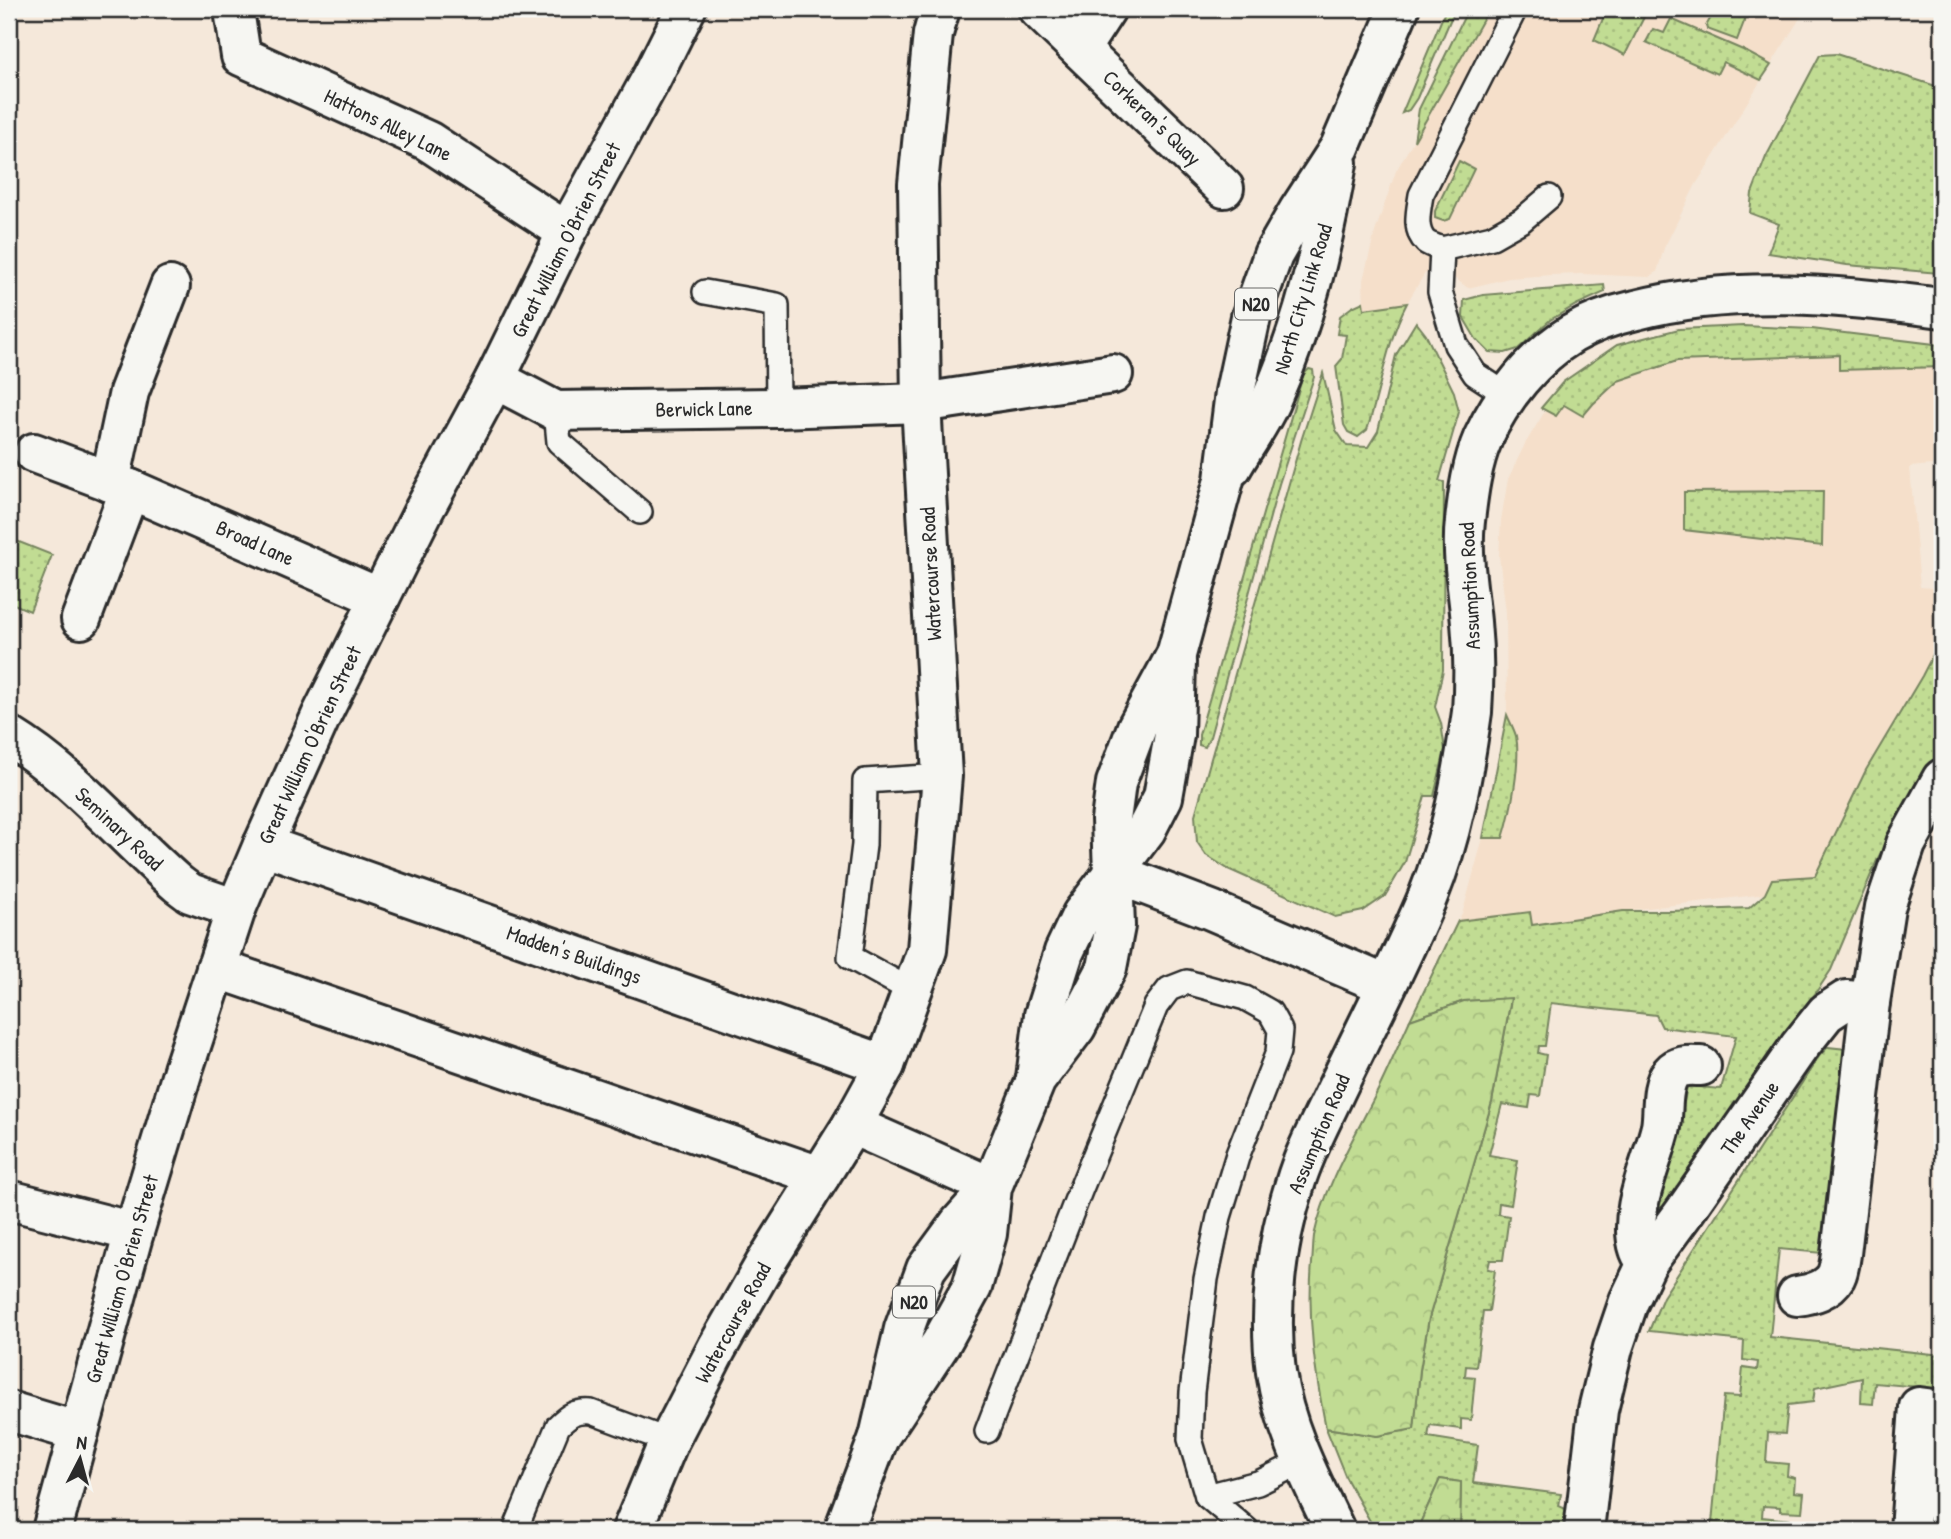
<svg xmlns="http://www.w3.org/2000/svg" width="1951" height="1539" font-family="'Patrick Hand',sans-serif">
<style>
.built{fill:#f5dfca}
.grass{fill:url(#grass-dots);stroke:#76845f;stroke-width:2}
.forest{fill:url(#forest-crowns);stroke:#76845f;stroke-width:2}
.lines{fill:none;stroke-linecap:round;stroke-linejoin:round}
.lane-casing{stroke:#2b2b2b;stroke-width:28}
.street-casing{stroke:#2b2b2b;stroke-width:44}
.secondary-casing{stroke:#2b2b2b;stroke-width:44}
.highway-casing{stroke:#2b2b2b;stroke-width:44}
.lane{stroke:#f6f6f2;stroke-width:23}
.street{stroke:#f6f6f2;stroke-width:38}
.secondary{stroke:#f6f6f2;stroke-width:38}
.highway{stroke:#f6f6f2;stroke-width:38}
.labels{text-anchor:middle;stroke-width:6;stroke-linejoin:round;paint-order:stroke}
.shield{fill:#f6f6f2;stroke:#686867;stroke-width:2}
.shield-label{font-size:19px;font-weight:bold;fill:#2b2b2b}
.street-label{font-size:21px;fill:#2b2b2b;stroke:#f6f6f2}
</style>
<defs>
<pattern id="grass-dots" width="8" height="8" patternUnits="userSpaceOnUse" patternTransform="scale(1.75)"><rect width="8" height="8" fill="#c1dc93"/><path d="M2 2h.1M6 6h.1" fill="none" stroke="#a6bd7f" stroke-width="1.8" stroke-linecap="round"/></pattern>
<pattern id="forest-crowns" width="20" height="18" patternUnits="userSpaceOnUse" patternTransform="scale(1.75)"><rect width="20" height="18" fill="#c1dc93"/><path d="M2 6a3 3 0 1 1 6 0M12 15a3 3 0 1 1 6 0" fill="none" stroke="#a6bd7f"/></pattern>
</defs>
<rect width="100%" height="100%" fill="#f5e8da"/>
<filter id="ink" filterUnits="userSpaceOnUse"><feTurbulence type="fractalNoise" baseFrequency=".0143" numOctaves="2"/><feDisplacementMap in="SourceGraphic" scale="14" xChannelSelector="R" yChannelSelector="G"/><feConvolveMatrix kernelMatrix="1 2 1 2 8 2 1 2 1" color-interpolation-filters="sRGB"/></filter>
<g filter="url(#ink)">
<g class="built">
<polygon points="1491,9 1787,9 1802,15 1695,186 1664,248 1657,272 1649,277 1581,274 1551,275 1509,278 1468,288 1454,278 1425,273 1407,303 1364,309 1363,280 1375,232 1396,171 1485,16"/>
<polygon points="1743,326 1812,329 1942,345 1942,464 1910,467 1920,587 1942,589 1942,637 1922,676 1866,770 1815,876 1772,879 1765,894 1623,911 1532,925 1530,912 1458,921 1463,911 1483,838 1507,715 1506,612 1499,556 1501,520 1508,479 1525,444 1545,411 1541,408 1563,382 1617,345 1679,329"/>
</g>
<g class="grass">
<polygon points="1446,9 1455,9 1417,98 1409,110 1402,113"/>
<polygon points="1468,9 1491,9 1485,16 1414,141 1419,109"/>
<polygon points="1607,9 1648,9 1625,55 1594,40"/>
<polygon points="1709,9 1747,9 1747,14 1737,40 1707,29 1706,26 1714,12"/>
<polygon points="1671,19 1743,50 1771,65 1761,80 1723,62 1717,74 1646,42 1653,29 1664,33"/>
<polygon points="1836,54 1942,88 1942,270 1939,273 1847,265 1768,253 1779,224 1750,213 1752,193 1766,157 1820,55"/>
<polygon points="1459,161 1474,169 1450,219 1443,221 1435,218 1435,211"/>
<polygon points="1604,285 1605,292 1576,305 1550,320 1518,349 1505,353 1489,352 1476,339 1463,317 1464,300 1483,295"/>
<path d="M 1363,302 L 1364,309 L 1407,303 C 1386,343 1381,388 1367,430 L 1358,437 L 1348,432 L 1344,425 L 1336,366 L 1342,359 L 1346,335 L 1337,334 L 1340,316 L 1352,307 Z"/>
<polygon points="1416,322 1426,335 1454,392 1459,412 1439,481 1444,482 1443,670 1435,707 1441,723 1445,750 1434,796 1425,796 1405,862 1385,896 1363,911 1335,917 1228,869 1206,855 1197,842 1195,815 1301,441 1323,373 1336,430 1347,446 1368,447 1378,431 1396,355"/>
<polygon points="1743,326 1812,329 1942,345 1942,367 1839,370 1839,355 1677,361 1618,381 1593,404 1583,416 1564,405 1556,416 1541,408 1563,382 1617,345 1679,329"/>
<polygon points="1309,369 1313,370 1314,377 1279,484 1210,737 1205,747 1199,745 1199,735 1303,375"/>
<polygon points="1823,491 1822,546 1684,530 1684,492"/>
<polygon points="9,538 52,555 30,611 9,602"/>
<polygon points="1942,637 1942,751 1892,833 1878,858 1831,970 1736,1112 1665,1209 1658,1207 1658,1198 1678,1134 1687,1086 1721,1089 1736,1036 1662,1027 1656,1015 1551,1003 1545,1046 1539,1046 1538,1053 1546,1055 1540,1096 1531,1095 1529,1108 1502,1104 1489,1155 1518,1160 1511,1205 1499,1203 1498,1214 1509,1216 1503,1260 1490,1260 1488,1269 1495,1270 1489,1311 1483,1311 1476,1367 1466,1366 1465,1376 1475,1377 1471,1420 1461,1419 1461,1429 1430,1425 1428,1437 1478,1445 1473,1483 1561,1494 1559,1506 1568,1510 1566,1530 1460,1530 1461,1482 1440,1479 1417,1530 1375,1530 1346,1478 1326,1428 1377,1436 1414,1429 1420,1370 1429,1318 1492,1102 1511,999 1464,1001 1410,1020 1458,921 1530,912 1532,925 1623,911 1671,911 1749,908 1765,894 1772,879 1815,876 1866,770 1922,676"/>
<path d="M 1507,715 C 1510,722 1514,729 1516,736 C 1521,762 1511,813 1503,838 L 1483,838 Z"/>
<polygon points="1828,1047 1846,1049 1822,1253 1779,1249 1770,1337 1942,1355 1942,1389 1875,1383 1873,1404 1861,1403 1862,1378 1815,1388 1813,1402 1788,1405 1785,1434 1768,1433 1766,1462 1788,1464 1787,1476 1795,1478 1794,1492 1804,1493 1802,1512 1780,1511 1780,1507 1763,1506 1762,1517 1801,1521 1800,1530 1732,1530 1732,1525 1712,1523 1724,1396 1740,1397 1743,1368 1757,1370 1758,1362 1743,1360 1744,1341 1649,1331 1663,1297 1820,1055"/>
</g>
<g class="forest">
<path d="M 1511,998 L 1492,1102 L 1429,1318 L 1420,1370 L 1414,1429 L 1377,1436 L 1326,1428 C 1315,1373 1307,1319 1312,1263 C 1313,1254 1313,1245 1314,1236 C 1325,1186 1351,1143 1374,1098 C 1387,1073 1398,1046 1410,1020 L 1464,1001 Z"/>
<polygon points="1440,1479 1461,1482 1460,1530 1417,1530"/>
</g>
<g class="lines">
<g class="lane-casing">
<g id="lane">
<path d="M 1442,249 C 1438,247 1430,245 1426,242 C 1413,230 1419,209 1421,195 L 1515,9"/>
<polyline points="705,292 777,305 778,408"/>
<polyline points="1507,395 1475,374 1456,345 1440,292 1442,249 1492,237 1522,220 1549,197"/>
<polyline points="556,411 559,442 640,512"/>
<polyline points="912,991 850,957 864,845 865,781 942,776"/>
<polyline points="987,1431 1080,1191 1156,1006 1169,989 1187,982 1245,998 1270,1012 1280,1030 1278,1052 1238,1154 1219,1217 1206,1279 1192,1392 1190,1439 1207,1496 1247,1530"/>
<polyline points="1207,1496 1258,1483 1303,1461"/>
<path d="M 515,1530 L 558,1426 C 569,1415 575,1411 591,1412 L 669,1441"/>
</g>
</g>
<g class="street-casing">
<g id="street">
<polyline points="1038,9 1224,188"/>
<polyline points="234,10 241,56 428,141 567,232"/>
<polyline points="1080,49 1106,9"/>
<polyline points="495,379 556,411 778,408 921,403 1113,374"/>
<polyline points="34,453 130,489 380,598"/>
<polyline points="110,482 129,392 170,286"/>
<polyline points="81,619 130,489"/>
<path d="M 9,736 C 73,775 122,835 178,884 L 190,893 L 236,909"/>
<polyline points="263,845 885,1065"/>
<polyline points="1114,873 1211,910 1386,985"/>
<polyline points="216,968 820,1176"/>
<polyline points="9,1200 134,1232"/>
<path d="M 1647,1263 C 1644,1259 1640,1254 1639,1249 C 1627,1213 1653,1162 1661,1127 C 1664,1111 1660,1087 1671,1073 C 1678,1064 1691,1066 1701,1066"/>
<path d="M 1797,1296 C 1812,1294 1828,1290 1836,1276 C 1839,1270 1840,1261 1841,1254 L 1870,1002 L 1885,907 L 1906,844 L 1942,779"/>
<polyline points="9,1411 79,1432"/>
<polyline points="52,1530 134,1232 183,1070 236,909 263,845 322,714 424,510 495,379 567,232 651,79 686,9"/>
<path d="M 1335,1530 C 1311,1480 1284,1428 1276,1372 C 1268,1310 1276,1244 1295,1184 C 1304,1153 1321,1122 1335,1092 C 1366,1027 1400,963 1428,896 C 1452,837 1463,775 1472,712 C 1474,682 1474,652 1471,622 C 1468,589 1461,554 1465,521 C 1468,494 1472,463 1483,438 C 1501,398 1534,357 1572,334 C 1591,323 1614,315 1636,310 C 1736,284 1841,295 1942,308"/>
<polyline points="1584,1530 1598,1410 1613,1348 1629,1301 1647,1263 1683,1214 1799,1047 1826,1013 1846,1000 1870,1002"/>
<polyline points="1910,1530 1919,1407 1942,1410"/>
</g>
</g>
<g class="secondary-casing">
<g id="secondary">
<polyline points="852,1125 992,1187"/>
<polyline points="632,1530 669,1441 717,1348 765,1264 852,1125 885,1065 927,950 942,776 921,403 918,184 933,34 940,9"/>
</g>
</g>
<g class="highway-casing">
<g id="highway">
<path d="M 1232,467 C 1244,446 1260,424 1270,402 C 1304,325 1323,245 1337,163"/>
<polyline points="1036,1078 1044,1015 1064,952 1082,914 1146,830 1163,797 1174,735 1176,662"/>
<polyline points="879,1437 941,1343 972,1287 987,1234 992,1187 1036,1080 1076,1027 1107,968 1115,926 1111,820 1116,783 1137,727 1176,655 1224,480 1235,392 1251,317 1273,255 1299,210 1340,147 1399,9"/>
<polyline points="844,1530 879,1437 904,1329 926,1269 959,1224 992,1187"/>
</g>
</g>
<use href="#lane" class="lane"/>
<use href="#street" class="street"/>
<use href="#secondary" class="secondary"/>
<use href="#highway" class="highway"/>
</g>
</g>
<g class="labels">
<g class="shield">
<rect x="1235" y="288.5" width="42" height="31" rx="5"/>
<rect x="893" y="1286.5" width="42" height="31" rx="5"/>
</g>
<g class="shield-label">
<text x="1256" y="311">N20</text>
<text x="914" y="1309">N20</text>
</g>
<g class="street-label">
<text transform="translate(1152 118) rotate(44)" y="7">Corkeran's Quay</text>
<text transform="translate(388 125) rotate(26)" y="7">Hattons Alley Lane</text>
<text transform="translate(566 240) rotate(-63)" y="7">Great William O'Brien Street</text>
<text transform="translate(1303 299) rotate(-73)" y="7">North City Link Road</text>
<text transform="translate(704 409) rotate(-1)" y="7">Berwick Lane</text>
<text transform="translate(255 543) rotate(24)" y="7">Broad Lane</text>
<text transform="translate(931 574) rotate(-93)" y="7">Watercourse Road</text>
<text transform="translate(1470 586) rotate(-93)" y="7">Assumption Road</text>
<text transform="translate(310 745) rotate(-65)" y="7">Great William O'Brien Street</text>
<text transform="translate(119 829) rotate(43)" y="7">Seminary Road</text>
<text transform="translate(574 955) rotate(19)" y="7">Madden's Buildings</text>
<text transform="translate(1750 1118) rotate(-55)" y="7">The Avenue</text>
<text transform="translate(1319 1134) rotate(-67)" y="7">Assumption Road</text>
<text transform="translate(122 1279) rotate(-74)" y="7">Great William O'Brien Street</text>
<text transform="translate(733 1323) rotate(-61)" y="7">Watercourse Road</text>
</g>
</g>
<rect width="1951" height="1539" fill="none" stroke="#f6f6f2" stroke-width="35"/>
<rect x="18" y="18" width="1916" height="1504" fill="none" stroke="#2b2b2b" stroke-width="2.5" filter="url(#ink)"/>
<g transform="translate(80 1459) rotate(6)" stroke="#f6f6f2" stroke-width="5" paint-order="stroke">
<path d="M0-5L12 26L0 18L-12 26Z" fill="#2b2b2b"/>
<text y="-10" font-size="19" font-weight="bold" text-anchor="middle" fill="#2b2b2b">N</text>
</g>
</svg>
